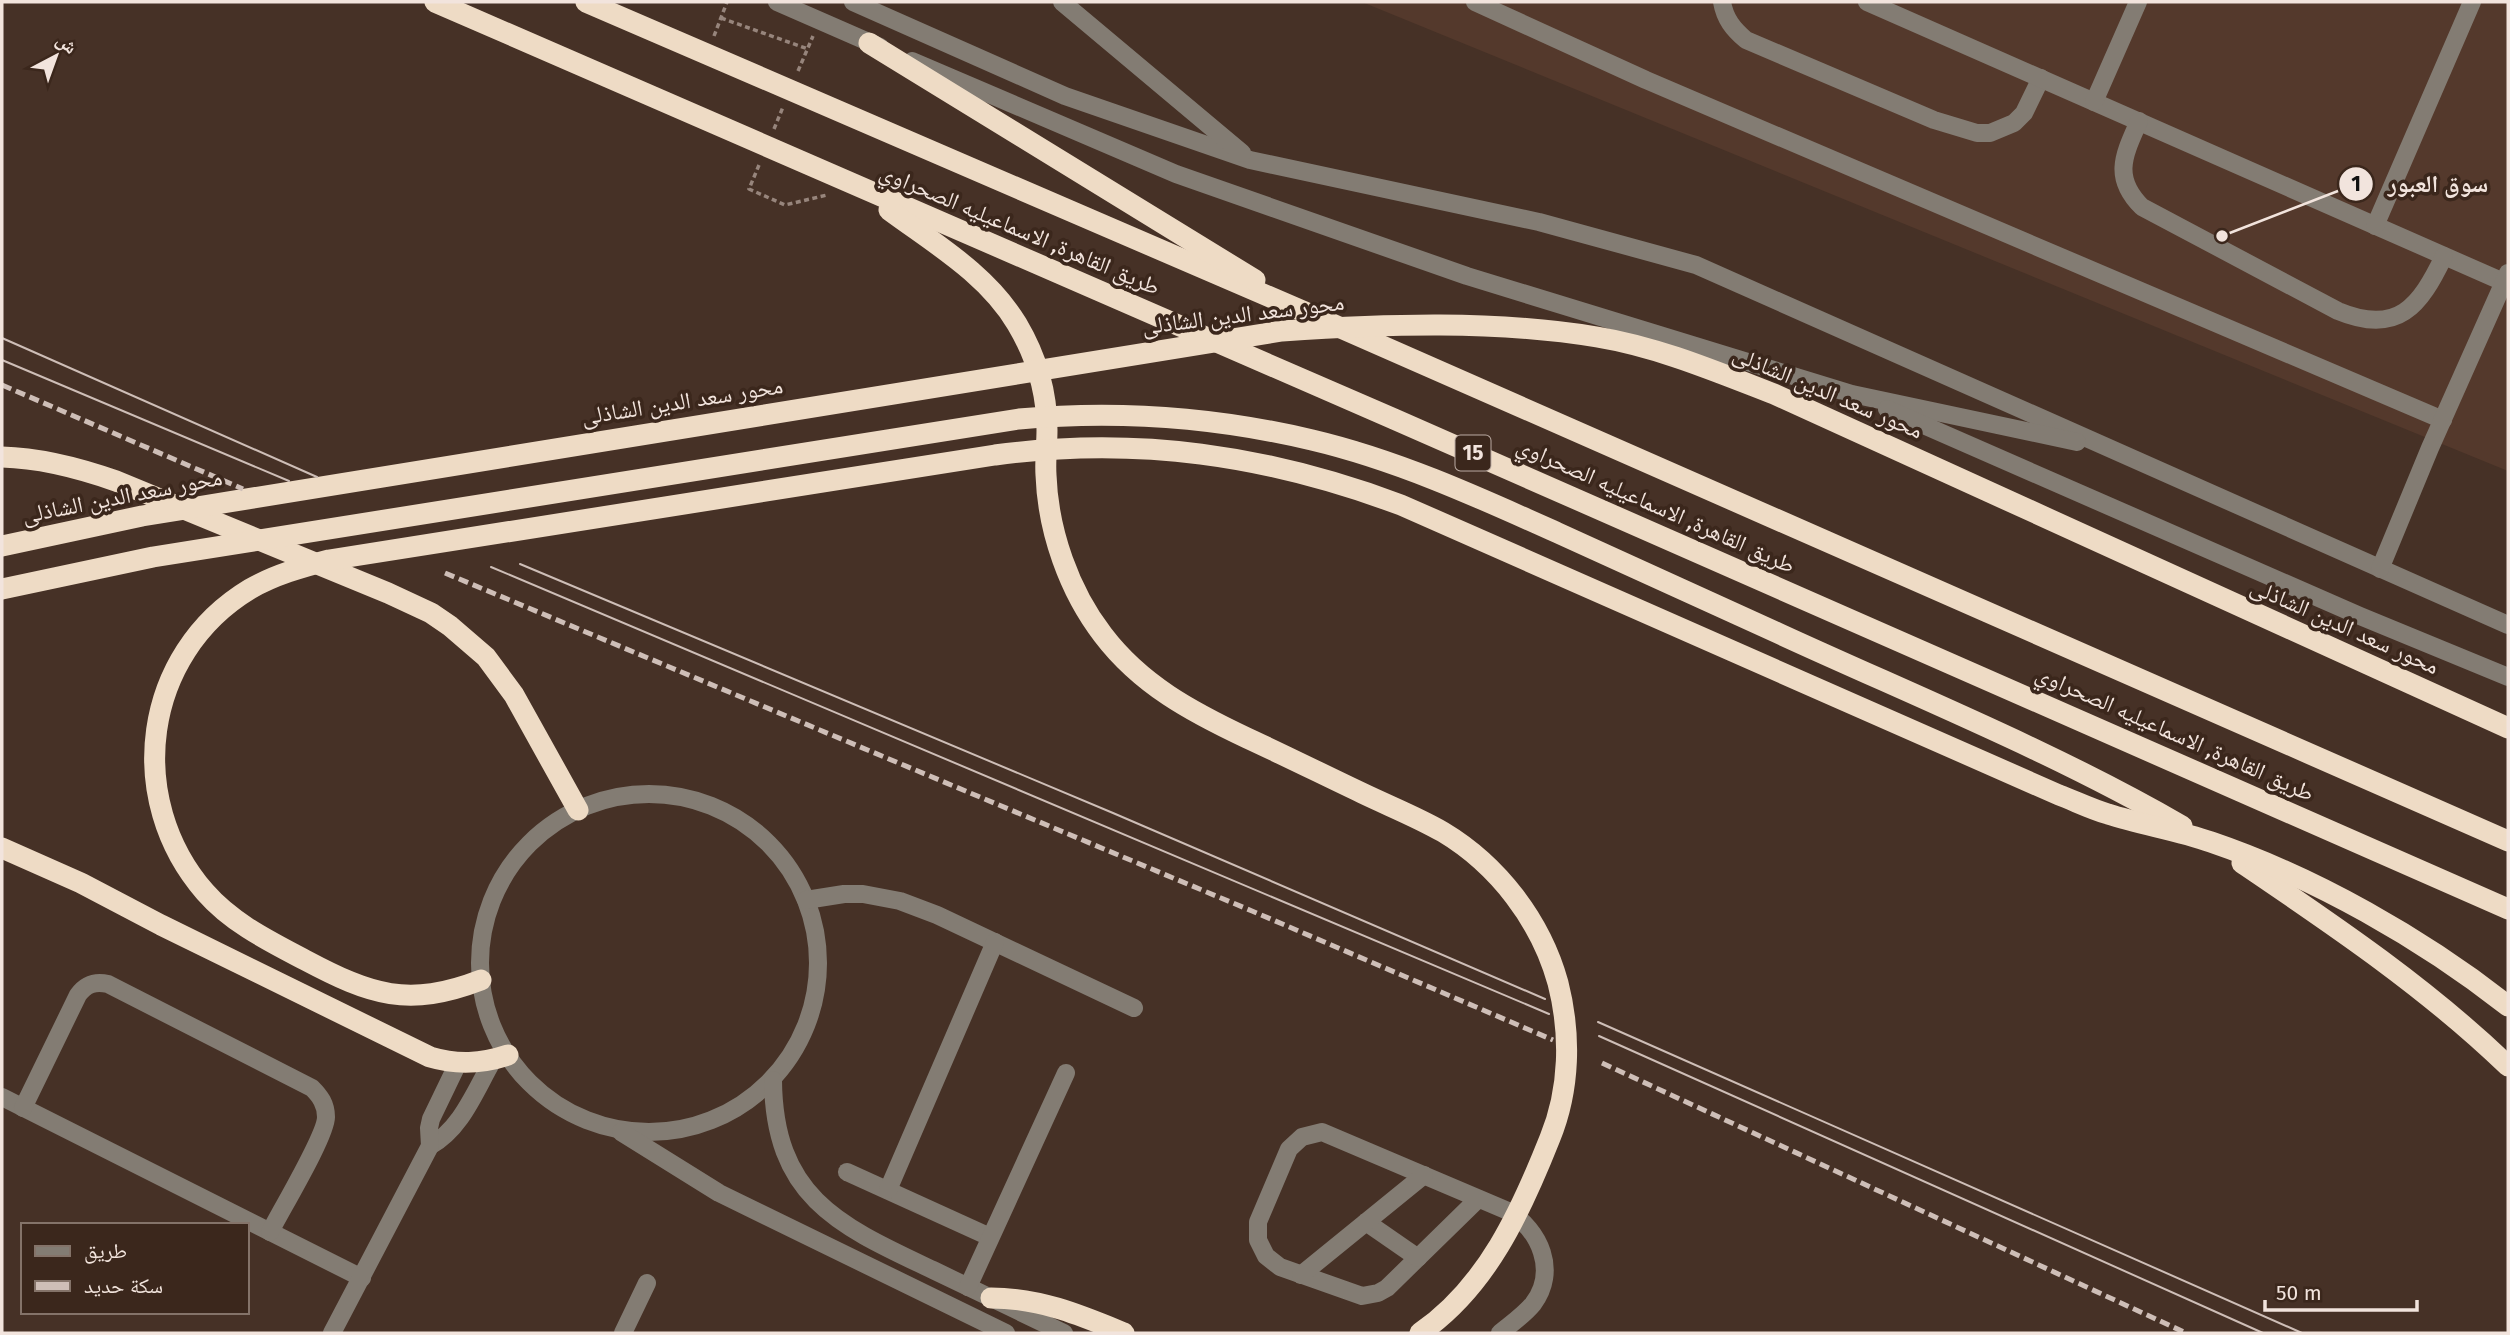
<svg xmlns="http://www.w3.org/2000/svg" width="2510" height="1335" font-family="'Fira Sans','Noto Naskh Arabic',sans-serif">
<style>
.built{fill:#54392c}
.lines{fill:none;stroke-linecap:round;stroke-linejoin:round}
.path{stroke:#97857c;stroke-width:3.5;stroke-dasharray:5 3.5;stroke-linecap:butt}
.minor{stroke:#837c73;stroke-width:18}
.highway{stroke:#eedbc5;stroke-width:21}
.tram{stroke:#cebeb7;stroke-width:2}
.rail{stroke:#cebeb7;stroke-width:5;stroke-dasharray:10 5;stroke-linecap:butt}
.labels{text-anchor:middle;stroke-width:7;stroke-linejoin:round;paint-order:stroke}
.shield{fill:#3b271c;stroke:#bbaba3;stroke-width:2}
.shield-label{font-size:21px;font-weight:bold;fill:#f2e4dd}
.street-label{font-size:23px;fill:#f2e4dd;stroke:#3b271c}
.leader{fill:none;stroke:#f2e4dd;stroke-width:2.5}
.callout-dot{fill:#f2e4dd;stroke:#3b271c;stroke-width:2.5}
.mark-label{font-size:21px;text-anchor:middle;font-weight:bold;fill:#111}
.callout-label{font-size:24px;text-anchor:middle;font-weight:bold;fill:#f2e4dd;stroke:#3b271c;stroke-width:7;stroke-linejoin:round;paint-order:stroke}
</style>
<rect width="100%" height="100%" fill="#463126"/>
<polygon class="built" points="1362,2 2508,2 2508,471"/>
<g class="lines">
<g class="path">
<polyline points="721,18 808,49"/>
<polyline points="714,36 727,2"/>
<polyline points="798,71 813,36"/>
<polyline points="774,129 783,107"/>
<polyline points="759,165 749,189 785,205 827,195"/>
</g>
<g class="minor">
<polyline points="777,2 880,47"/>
<polyline points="853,2 1065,96 1250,160 1539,222 1696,265 2508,625"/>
<polyline points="1062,2 1242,153"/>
<polyline points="1475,2 1646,80 2443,420"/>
<path d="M 1722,2 C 1725,19 1733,29 1746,40 L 1934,120 L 1977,133 L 1990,133 L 2014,123 L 2024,113 L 2041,78"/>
<polyline points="1867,2 2508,284"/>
<polyline points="912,61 1176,174 1467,276 1852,394 2077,442"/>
<polyline points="2094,102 2138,2"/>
<path d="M 2139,121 C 2124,155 2112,177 2142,207 L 2338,311 C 2398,336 2420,306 2444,256"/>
<polyline points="2375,226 2472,2"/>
<polyline points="1887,409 2360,616 2508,677"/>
<polyline points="2380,569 2430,448 2508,273"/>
<circle cx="649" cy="963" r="169"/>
<polyline points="806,900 844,894 863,894 900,901 937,915 1134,1008"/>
<path d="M 773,1080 C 774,1198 840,1226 933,1270 C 977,1291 1020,1312 1064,1333"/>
<polyline points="2,1097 362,1278"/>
<path d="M 23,1108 L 78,995 C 86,984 95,981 108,984 L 312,1088 C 320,1096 326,1104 326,1117 C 326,1136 281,1210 270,1232"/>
<polyline points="621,1132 719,1193 1006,1333"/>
<path d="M 430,1146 C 462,1128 475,1091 493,1060"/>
<polyline points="847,1172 990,1237"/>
<polyline points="888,1190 995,942"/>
<path d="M 1478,1199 L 1387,1288 L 1378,1293 L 1362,1296 L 1280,1267 L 1266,1256 L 1258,1240 L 1258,1222 L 1289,1149 L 1302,1137 L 1322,1132 L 1508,1211 C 1540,1230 1558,1271 1533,1304 C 1524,1315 1511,1324 1500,1333"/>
<polyline points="1366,1222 1418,1258"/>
<polyline points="1301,1275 1424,1175"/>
<polyline points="968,1287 1066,1073"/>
<polyline points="332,1333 430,1146 429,1128 431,1119 458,1063"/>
<polyline points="623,1333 647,1283"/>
</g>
<g class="highway">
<polyline points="435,2 1394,419 2508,909"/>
<polyline points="586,2 1307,313 2508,841"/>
<polyline points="869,43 1255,280"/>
<path d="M 889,210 C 935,244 987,274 1017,324 C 1036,356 1047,393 1047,430 C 1047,445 1045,460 1046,475 C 1048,531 1069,591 1103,635 C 1141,685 1192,712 1247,738 C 1286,756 1324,775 1362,793 C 1389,806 1417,817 1443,832 C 1498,865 1541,921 1558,983 C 1571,1034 1570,1089 1550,1138 C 1521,1211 1487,1287 1420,1333"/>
<path d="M 2,457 C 42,458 79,468 116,481 L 388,593 L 431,613 L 450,626 L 486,657 L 514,695 L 578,810"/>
<path d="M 2,546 L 142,516 L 1282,331 C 1387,324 1493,320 1597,337 C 1658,347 1717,372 1774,394 L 2508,728"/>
<path d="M 2,589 L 153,557 L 1019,419 C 1118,410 1215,417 1312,440 C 1397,460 1478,497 1558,533 C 1632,567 1706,601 1780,634 C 1915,696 2054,752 2182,826"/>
<path d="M 2,848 L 81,883 L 161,925 L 430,1057 C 457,1065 481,1064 508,1055"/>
<path d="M 2242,863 C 2335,926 2427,988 2508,1066"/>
<path d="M 481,980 C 408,1008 371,995 305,960 C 269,941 232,923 205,892 C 124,799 142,654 250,589 C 274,575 302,567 329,560 L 995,455 C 1137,436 1267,455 1401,505 L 2059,795 C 2075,801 2091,809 2108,814 C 2142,825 2177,830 2211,842 C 2314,877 2423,939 2508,1006"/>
<path d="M 991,1298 C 1040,1298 1080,1315 1124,1333"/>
</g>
<g class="tram">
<polyline points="2,338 317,477"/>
<polyline points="2,360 289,481"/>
<polyline points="520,564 1113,813 1545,999"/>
<polyline points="491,567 1549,1014"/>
<polyline points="1598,1022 2302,1333"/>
<polyline points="1599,1036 2263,1333"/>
</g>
<g class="rail">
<polyline points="2,385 243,489"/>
<polyline points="445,573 1252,911 1553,1040"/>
<polyline points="1602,1063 2186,1333"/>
</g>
</g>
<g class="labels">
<rect class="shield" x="1455.5" y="435.5" width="35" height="35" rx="5"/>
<g class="shield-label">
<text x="1473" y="460">15</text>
</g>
<g class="street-label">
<text transform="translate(1020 229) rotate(23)" y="8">طريق القاهرة, الاسماعيليه الصحراوي</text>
<text transform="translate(1243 314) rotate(-7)" y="8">محور سعد الدين الشاذلى</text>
<text transform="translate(1828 392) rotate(23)" y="8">محور سعد الدين الشاذلى</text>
<text transform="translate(682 401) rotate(-9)" y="8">محور سعد الدين الشاذلى</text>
<text transform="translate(122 496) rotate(-11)" y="8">محور سعد الدين الشاذلى</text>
<text transform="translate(1656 505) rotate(24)" y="8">طريق القاهرة, الاسماعيليه الصحراوي</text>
<text transform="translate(2345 626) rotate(24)" y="8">محور سعد الدين الشاذلى</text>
<text transform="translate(2175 733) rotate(24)" y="8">طريق القاهرة, الاسماعيليه الصحراوي</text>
</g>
</g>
<path class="leader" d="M2222 236L2356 184"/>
<g class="callout-dot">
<circle cx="2222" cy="236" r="7"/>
<circle cx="2356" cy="184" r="18"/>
</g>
<g class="mark-label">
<text x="2356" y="191">1</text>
</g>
<g class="callout-label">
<text x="2438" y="192">سوق العبور</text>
</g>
<rect width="2510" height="1335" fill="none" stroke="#f2e4dd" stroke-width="7"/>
<rect x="21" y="1223" width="228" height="91" fill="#3b271c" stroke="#847369" stroke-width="2"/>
<rect x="35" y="1246" width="35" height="10" fill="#837c73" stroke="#847369" stroke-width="2"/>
<text x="84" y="1258" font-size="21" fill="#f2e4dd">طريق</text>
<rect x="35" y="1281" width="35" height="10" fill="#cebeb7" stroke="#847369" stroke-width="2"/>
<text x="84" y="1293" font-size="21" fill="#f2e4dd">سكة حديد</text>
<g transform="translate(56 56) rotate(41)" stroke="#3b271c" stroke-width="5" paint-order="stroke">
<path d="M0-5L12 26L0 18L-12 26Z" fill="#f2e4dd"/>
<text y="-10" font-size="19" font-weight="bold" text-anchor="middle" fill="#f2e4dd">ش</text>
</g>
<path d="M2265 1300v10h152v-10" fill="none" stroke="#f2e4dd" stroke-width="3.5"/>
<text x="2276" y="1300" font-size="21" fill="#f2e4dd" stroke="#3b271c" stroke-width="5" paint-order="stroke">50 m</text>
</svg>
